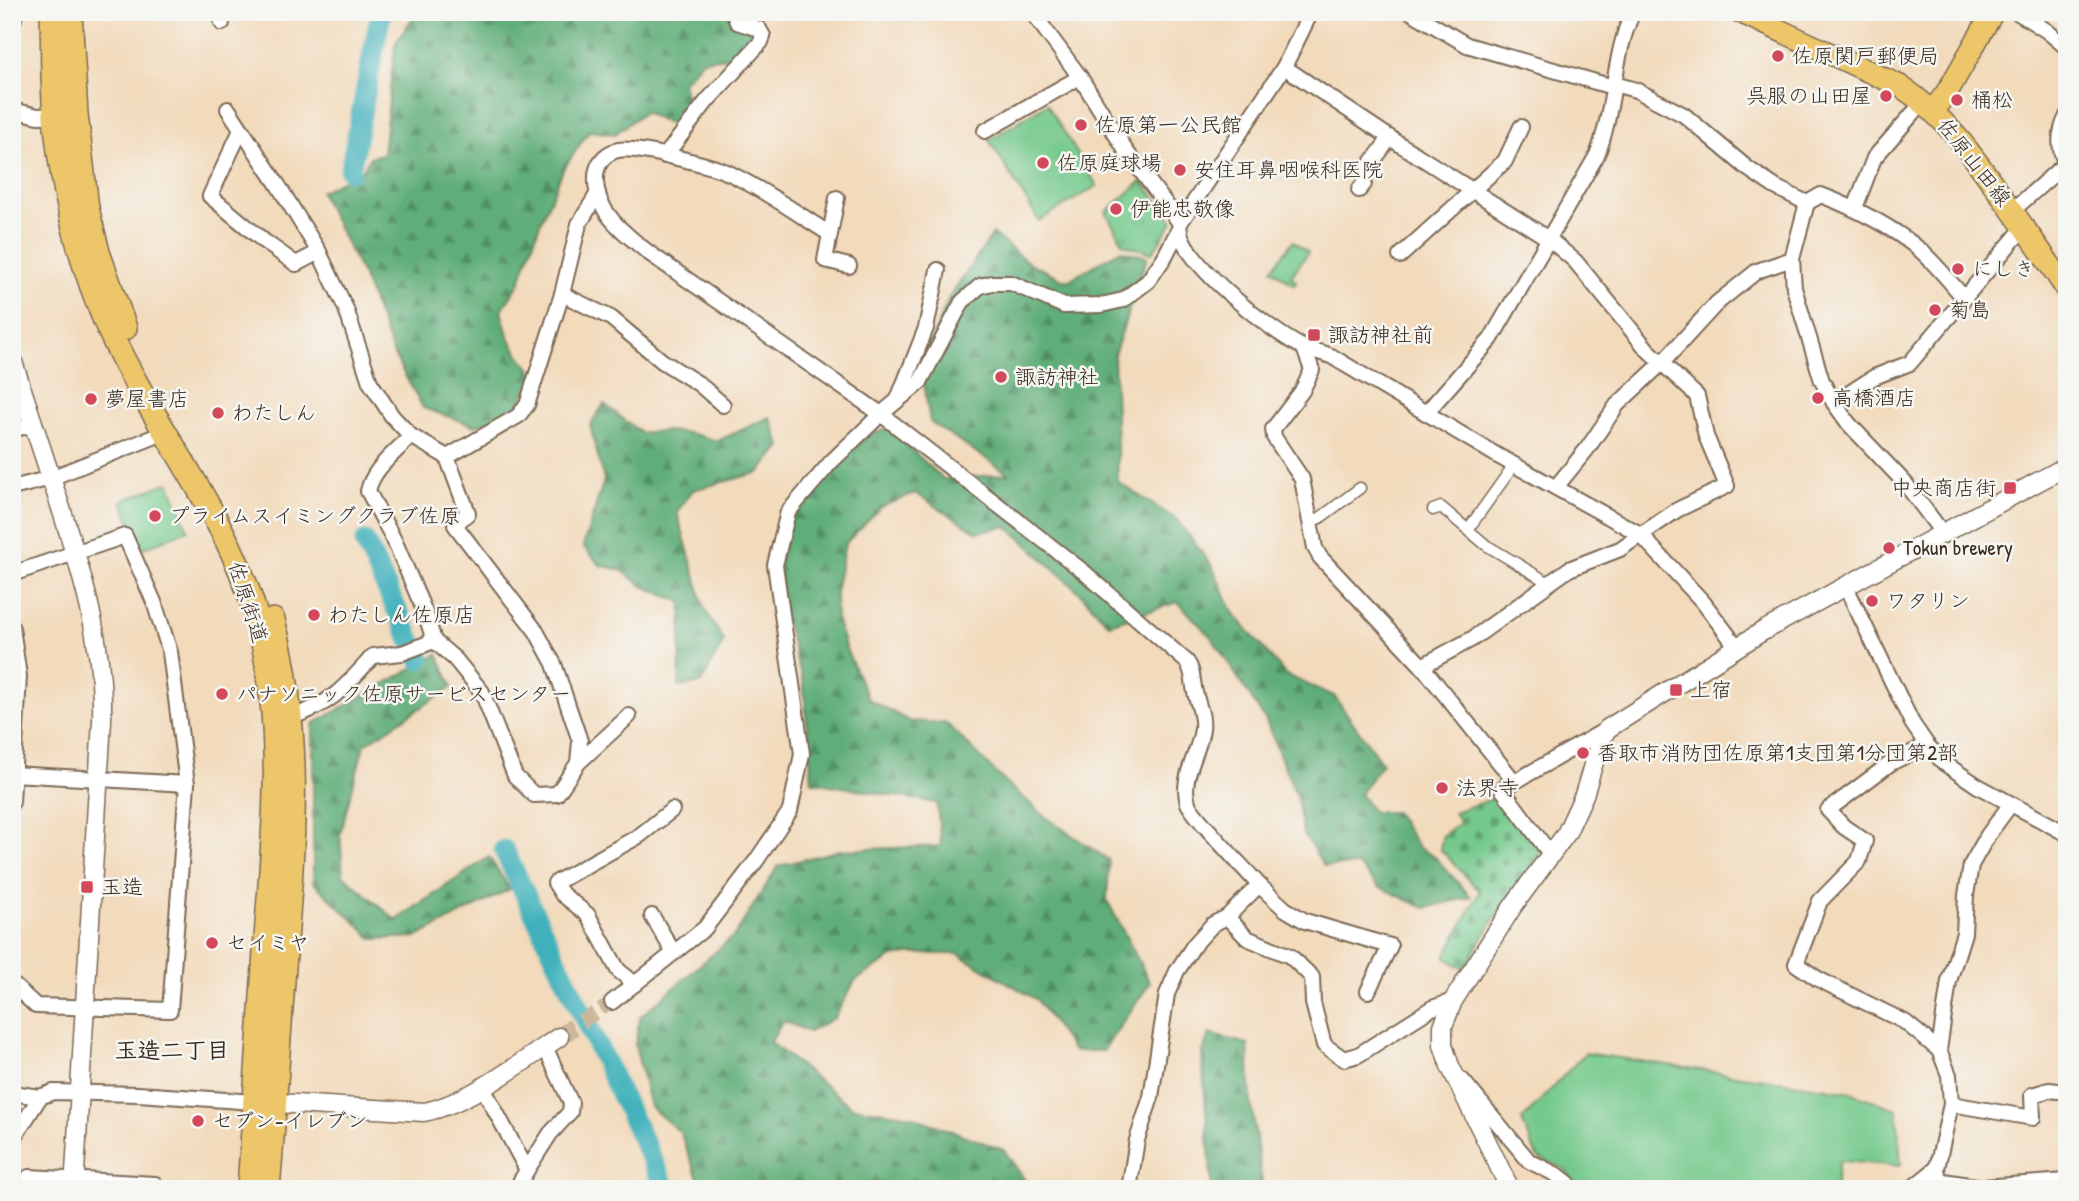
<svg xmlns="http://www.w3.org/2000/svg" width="2079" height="1201" font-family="'Patrick Hand','Klee One',sans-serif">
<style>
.green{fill:#74c98c;stroke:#587a55;stroke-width:2}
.forest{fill:url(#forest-firs);stroke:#4d6c4b;stroke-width:2}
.cemetery{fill:url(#cemetery-stones);stroke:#587a55;stroke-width:2}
.park{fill:url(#park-tufts);stroke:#587a55;stroke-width:2}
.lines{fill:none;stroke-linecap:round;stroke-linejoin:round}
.river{stroke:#41b1bb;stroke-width:21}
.minor-tunnel{stroke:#cdb79c;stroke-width:14;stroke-dasharray:14 7;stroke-linecap:butt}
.tertiary-tunnel{stroke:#cdb79c;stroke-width:18;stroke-dasharray:18 9;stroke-linecap:butt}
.pedestrian-casing{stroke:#7b6855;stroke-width:13}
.minor-casing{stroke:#7b6855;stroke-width:18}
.tertiary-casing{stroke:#7b6855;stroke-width:21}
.primary-casing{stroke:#7b6855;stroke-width:24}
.trunk-casing{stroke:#7b6855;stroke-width:26}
.pedestrian{stroke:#fff;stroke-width:10}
.minor{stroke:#fff;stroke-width:14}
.tertiary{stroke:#fff;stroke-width:18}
.primary{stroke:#ecc669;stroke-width:21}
.trunk{stroke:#ecc669;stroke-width:23}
.poi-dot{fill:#d1495b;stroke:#f6f6f2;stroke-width:2.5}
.labels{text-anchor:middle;stroke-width:5;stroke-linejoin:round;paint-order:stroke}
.poi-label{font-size:21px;fill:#3b2a1e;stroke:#f6f6f2;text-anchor:start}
.street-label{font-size:21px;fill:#3b2a1e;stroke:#f6f6f2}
.neighbourhood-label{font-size:23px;font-weight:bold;fill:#3b2a1e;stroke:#f6f6f2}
</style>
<defs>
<pattern id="forest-firs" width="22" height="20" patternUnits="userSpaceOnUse" patternTransform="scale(1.75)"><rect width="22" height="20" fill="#5fad78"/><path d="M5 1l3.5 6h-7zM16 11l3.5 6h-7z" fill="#508d62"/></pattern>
<pattern id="cemetery-stones" width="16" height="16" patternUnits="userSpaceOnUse" patternTransform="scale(1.75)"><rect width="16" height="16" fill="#74c98c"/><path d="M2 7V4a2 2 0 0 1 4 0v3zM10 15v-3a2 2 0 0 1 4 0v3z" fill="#60a372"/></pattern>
<pattern id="park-tufts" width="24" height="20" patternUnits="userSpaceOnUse" patternTransform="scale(1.75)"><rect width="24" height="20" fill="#74c98c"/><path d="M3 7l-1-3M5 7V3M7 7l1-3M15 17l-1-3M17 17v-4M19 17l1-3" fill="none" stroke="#60a372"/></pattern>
</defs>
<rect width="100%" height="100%" fill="#f6f6f2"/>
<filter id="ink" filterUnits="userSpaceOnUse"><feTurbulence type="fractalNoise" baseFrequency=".0143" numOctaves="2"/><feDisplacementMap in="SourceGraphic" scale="14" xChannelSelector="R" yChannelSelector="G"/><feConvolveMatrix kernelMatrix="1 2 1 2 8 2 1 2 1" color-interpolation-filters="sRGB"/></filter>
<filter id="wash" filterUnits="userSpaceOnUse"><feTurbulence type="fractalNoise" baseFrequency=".00686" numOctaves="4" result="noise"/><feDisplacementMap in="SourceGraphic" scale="28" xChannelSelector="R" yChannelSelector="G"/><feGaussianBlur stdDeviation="1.57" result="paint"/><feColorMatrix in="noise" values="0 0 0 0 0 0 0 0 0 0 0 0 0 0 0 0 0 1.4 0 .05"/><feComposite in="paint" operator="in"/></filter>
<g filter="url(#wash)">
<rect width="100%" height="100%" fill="#f2dabb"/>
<g class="green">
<polygon points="1047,104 1097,186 1039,221 989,140"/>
<polygon points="1293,241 1308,252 1291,277 1296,281 1294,285 1272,269"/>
<polygon points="169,482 188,530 142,549 122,501"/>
<polygon points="1585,1053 1846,1091 1897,1109 1901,1166 1839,1161 1835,1189 1577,1189 1566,1170 1537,1157 1522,1120"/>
</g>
<g class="forest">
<path d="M 414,12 L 722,12 L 756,23 L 737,56 L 703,60 L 683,82 L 689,108 L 672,125 L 644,112 L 615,134 L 589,131 L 563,170 L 541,221 L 519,284 L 501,311 C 509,343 514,350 536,375 L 514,412 L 475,426 L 423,408 L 394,355 L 362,274 L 320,192 L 363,170 L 370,157 L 383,154 L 395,44 L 413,17 Z"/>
<polygon points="993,234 1029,263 1067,281 1121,250 1147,257 1114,355 1118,482 1177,520 1212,566 1234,614 1286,675 1334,696 1382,763 1360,794 1373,812 1395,812 1419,848 1433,855 1471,897 1425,908 1379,887 1358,865 1324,866 1303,833 1297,798 1266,721 1212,638 1178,602 1109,624 1076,589 1007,526 977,532 915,493 881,507 845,544 836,587 836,618 846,649 868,699 909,721 946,723 1003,780 1048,819 1109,860 1107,900 1150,983 1103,1051 1073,1051 1037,1000 958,954 908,954 893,957 855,981 834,1018 809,1032 784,1021 770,1042 852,1107 911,1116 1004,1150 1031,1189 702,1189 680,1132 650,1107 635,1045 640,1017 735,935 778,866 840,850 941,846 937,803 812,782 803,681 782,610 779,563 792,514 841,460 873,432 890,429 943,479 1009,474 930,422 921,365 949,298"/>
<path d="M 604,404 L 641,433 C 673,429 686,431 717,441 L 770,417 L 781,446 L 760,472 L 693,490 L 677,512 L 705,610 L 724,641 L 701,683 L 679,687 L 682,602 L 643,586 L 621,570 L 600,565 L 583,546 L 604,480 L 590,425 Z"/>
<polygon points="438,654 452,687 364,745 340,834 343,875 396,920 489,857 510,889 417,937 373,939 313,882 313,724"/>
<polygon points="1209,1034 1248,1044 1251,1102 1263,1189 1212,1189 1202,1055"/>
</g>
<polygon class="cemetery" points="1501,796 1544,849 1502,906 1464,969 1445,957 1480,891 1440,849 1443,835 1460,823 1454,812"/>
<polygon class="park" points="1142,181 1173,221 1152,253 1123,244 1106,212"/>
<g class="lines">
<g class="river">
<polyline points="350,171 381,12"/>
<polyline points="365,542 420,659"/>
<polyline points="504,850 666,1189"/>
</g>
</g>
</g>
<g filter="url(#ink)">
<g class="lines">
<polyline class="minor-tunnel" points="583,1021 612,1002"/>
<polyline class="tertiary-tunnel" points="559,1037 583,1021"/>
<g class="pedestrian-casing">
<g id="pedestrian">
<polyline points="1433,510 1441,507 1486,545 1549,583"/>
<polyline points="1310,521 1320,518 1360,488"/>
<polyline points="1469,528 1514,465"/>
</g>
</g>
<g class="minor-casing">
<g id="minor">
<polyline points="221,12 222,23"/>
<polyline points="1032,12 1080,77 1126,151 1180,223"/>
<path d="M 1311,12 L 1284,67 L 1180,223 C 1171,255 1277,337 1305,348 C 1314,351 1323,353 1331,356 L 1498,456 L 1640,534 L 1703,602 L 1737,647"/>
<polyline points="1411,12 1467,45 1613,87"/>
<polyline points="2017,12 2047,31 2067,48"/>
<polyline points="1284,67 1401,145 1549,239 1575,261 1647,349 1697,396 1706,436 1727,486 1677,510 1620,549 1569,569 1472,639 1422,666"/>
<path d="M 1614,84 L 1636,90 L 1684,115 L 1747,168 L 1775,187 L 1807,203 L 1821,195 C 1857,209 1890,225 1920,250 C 1936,264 1950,282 1964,298"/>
<path d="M 228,109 L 278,185 L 319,252 L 346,309 L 370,382 L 392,416 L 411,436 L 447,457 L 468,513 L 455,525 L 536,631 L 554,664 L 580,741 L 578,763 L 557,794 L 534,795 L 515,776 L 482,692 L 455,659 L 434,641 L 426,615 L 395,542 L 368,491 C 373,468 395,453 411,436"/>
<polyline points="12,110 38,116 63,115"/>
<polyline points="241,130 210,196 265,242 296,264 319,252"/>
<polyline points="985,131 1080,77"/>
<polyline points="665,156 707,101 761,42 763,36 759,29 737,22 733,12"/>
<polyline points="1359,190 1364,184 1365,172 1390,138"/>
<polyline points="837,198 825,260 849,266"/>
<polyline points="1807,203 1792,259 1794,288 1822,381 1834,403 1849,424 1905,483 1944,535"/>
<polyline points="1855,208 1874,158 1923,102"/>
<path d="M 2012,211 L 2066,163 C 2057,147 2059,132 2067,116"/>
<path d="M 830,234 C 798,214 767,192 733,175 C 717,166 635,146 618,150 C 605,153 596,164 596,177 C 594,211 625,234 649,253 L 881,414 L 1084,572 L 1187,662 C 1193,671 1192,676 1194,687 C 1196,702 1204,713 1202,729 C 1199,754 1180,777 1188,803 C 1191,814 1247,871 1259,885 L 1227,917 L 1213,924 L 1194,945 L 1177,971 L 1167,994 L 1151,1097 L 1137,1140 L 1129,1189"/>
<polyline points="1400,256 1505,161 1521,127"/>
<polyline points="562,294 611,318 662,361 699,384 723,405"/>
<polyline points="1304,348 1312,370 1302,391 1273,429 1274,437 1302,479 1315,548 1320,557 1422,666 1514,781"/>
<polyline points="898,399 926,328 938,270"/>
<polyline points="1834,403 1874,377 1910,363 2024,227"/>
<path d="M 1426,413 L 1491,339 L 1597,155 C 1615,110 1613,54 1633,12"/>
<polyline points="12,430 34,424"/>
<polyline points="447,457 518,416 527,405 562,294 579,224 598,193"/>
<polyline points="1556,487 1587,449 1617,405 1662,363 1717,303 1757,271 1792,259"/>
<polyline points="12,488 51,478 166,432"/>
<polyline points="12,574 125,536 154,602 170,652 187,784 170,1010 36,1006 12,984"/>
<polyline points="1846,587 1912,723 1927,745 1944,763 1978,786 2067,834"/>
<polyline points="12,628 19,676 12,802"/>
<path d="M 291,717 C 331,705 346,686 373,656 L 402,653 L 434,641"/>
<polyline points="1927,745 1891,763 1828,810 1844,827 1865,841 1859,861 1820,901 1796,964 1818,979 1905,1022 1939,1050"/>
<polyline points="578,763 629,716"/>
<polyline points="12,774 187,784"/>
<polyline points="1551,855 1502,789 1607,729"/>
<polyline points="1259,885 1285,909 1305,921 1390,946 1368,991"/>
<polyline points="652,916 674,953"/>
<polyline points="1227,917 1247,938 1290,956 1312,977 1313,1003 1324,1045 1344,1059 1358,1055 1432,1008 1453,1001"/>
<polyline points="635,984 618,970 588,915 562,894 555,883 639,836 672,810"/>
<polyline points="612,1002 705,928 756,861 790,811 802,754 775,565 788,512 831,462 881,414 920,382 962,302 980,286 992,283 1011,283 1064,306 1101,305 1123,300 1148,281 1164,258 1179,229"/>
<polyline points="1462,1080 1529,1161 1559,1176 1568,1183 1571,1189"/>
<polyline points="482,1086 527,1170 516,1189"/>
<polyline points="12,1093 40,1097 53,1092 138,1094 255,1102"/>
<polyline points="1951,1104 2033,1118 2032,1095 2049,1090 2067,1092"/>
<polyline points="12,1141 40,1097"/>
<polyline points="527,1170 550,1134 570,1112 571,1103 545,1047"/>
<polyline points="1937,1180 1982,1187 2067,1181"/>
<polyline points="26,1189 29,1177 155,1184 155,1189"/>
<polyline points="1911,1189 1937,1168"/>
<polyline points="1940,1189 1937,1168 1951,1104 1949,1075 1939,1050 1949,981 1964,933 1966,895 1971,865 1988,835 2010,805"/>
</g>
</g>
<g class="tertiary-casing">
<g id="tertiary">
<polyline points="12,20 14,12"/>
<path d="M 12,359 C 27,404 42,450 57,496 C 81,569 104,642 102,720 L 74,1189"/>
<path d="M 262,1102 L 424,1112 C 465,1105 524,1061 559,1037"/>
<polyline points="1510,1189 1450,1066 1443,1045 1443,1026 1453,1001 1513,906 1566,834 1584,795 1600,742 1607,729 1763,631 2067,466"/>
</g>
</g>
<g class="primary-casing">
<g id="primary">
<path d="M 1740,12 L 1900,86 C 1945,115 1975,158 2005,201 C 2026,230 2047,260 2067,290"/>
<polyline points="1933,111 1949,89 1993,12"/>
</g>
</g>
<g class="trunk-casing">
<g id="trunk">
<path d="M 52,12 C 53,47 52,82 55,117 C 62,191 79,262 109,330 C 155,431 231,517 259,626 C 285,728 274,833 266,937 C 260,1021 255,1105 249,1189"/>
<polyline points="70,12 76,114 87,208 98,252 125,328"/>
<path d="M 268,1189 C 274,1119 278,1050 283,981 C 292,861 305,737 273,620"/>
</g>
</g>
<use href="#pedestrian" class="pedestrian"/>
<use href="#minor" class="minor"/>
<use href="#tertiary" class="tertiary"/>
<use href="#primary" class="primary"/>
<use href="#trunk" class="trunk"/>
</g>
</g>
<g class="poi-dot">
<circle cx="1778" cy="56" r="7"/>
<circle cx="1886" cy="96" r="7"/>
<circle cx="1957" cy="100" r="7"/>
<circle cx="1081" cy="125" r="7"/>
<circle cx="1043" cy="163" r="7"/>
<circle cx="1180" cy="170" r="7"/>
<circle cx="1116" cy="209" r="7"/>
<circle cx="1958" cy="269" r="7"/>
<circle cx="1935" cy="310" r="7"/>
<rect x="1307" y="328" width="14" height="14" rx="3.5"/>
<circle cx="1001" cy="377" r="7"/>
<circle cx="1818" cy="398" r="7"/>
<circle cx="91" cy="399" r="7"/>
<circle cx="218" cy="413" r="7"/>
<rect x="2003" y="481" width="14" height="14" rx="3.5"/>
<circle cx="155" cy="516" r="7"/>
<circle cx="1889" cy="548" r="7"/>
<circle cx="1872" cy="601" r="7"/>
<circle cx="314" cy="615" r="7"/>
<rect x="1669" y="683" width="14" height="14" rx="3.5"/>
<circle cx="222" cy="694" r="7"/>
<circle cx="1583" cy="753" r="7"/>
<circle cx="1442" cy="788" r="7"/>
<rect x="80" y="880" width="14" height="14" rx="3.5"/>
<circle cx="212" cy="943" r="7"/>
<circle cx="198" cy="1121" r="7"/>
</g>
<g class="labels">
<g class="poi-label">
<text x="1792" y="63">佐原関戸郵便局</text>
<text x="1872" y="103" text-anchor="end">呉服の山田屋</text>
<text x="1971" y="107">桶松</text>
<text x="1095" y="132">佐原第一公民館</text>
<text x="1057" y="170">佐原庭球場</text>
<text x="1194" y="177">安住耳鼻咽喉科医院</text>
<text x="1130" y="216">伊能忠敬像</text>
<text x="1972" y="276">にしき</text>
<text x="1949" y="317">菊島</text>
<text x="1328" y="342">諏訪神社前</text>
<text x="1015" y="384">諏訪神社</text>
<text x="1832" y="405">高橋酒店</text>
<text x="105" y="406">夢屋書店</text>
<text x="232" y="420">わたしん</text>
<text x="1996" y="495" text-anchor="end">中央商店街</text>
<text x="169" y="523">プライムスイミングクラブ佐原</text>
<text x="1903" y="555">Tokun brewery</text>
<text x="1886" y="608">ワタリン</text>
<text x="328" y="622">わたしん佐原店</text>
<text x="1690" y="697">上宿</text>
<text x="236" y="701">パナソニック佐原サービスセンター</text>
<text x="1597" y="760">香取市消防団佐原第1支団第1分団第2部</text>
<text x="1456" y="795">法界寺</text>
<text x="101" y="894">玉造</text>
<text x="226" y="950">セイミヤ</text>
<text x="212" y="1128">セブン-イレブン</text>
</g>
<g class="street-label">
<text transform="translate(1974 162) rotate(52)" y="7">佐原山田線</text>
<text transform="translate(248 602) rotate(72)" y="7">佐原街道</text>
</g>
<g class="neighbourhood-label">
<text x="172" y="1058">玉造二丁目</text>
</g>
</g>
<rect width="2079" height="1201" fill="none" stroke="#f6f6f2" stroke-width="42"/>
</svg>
